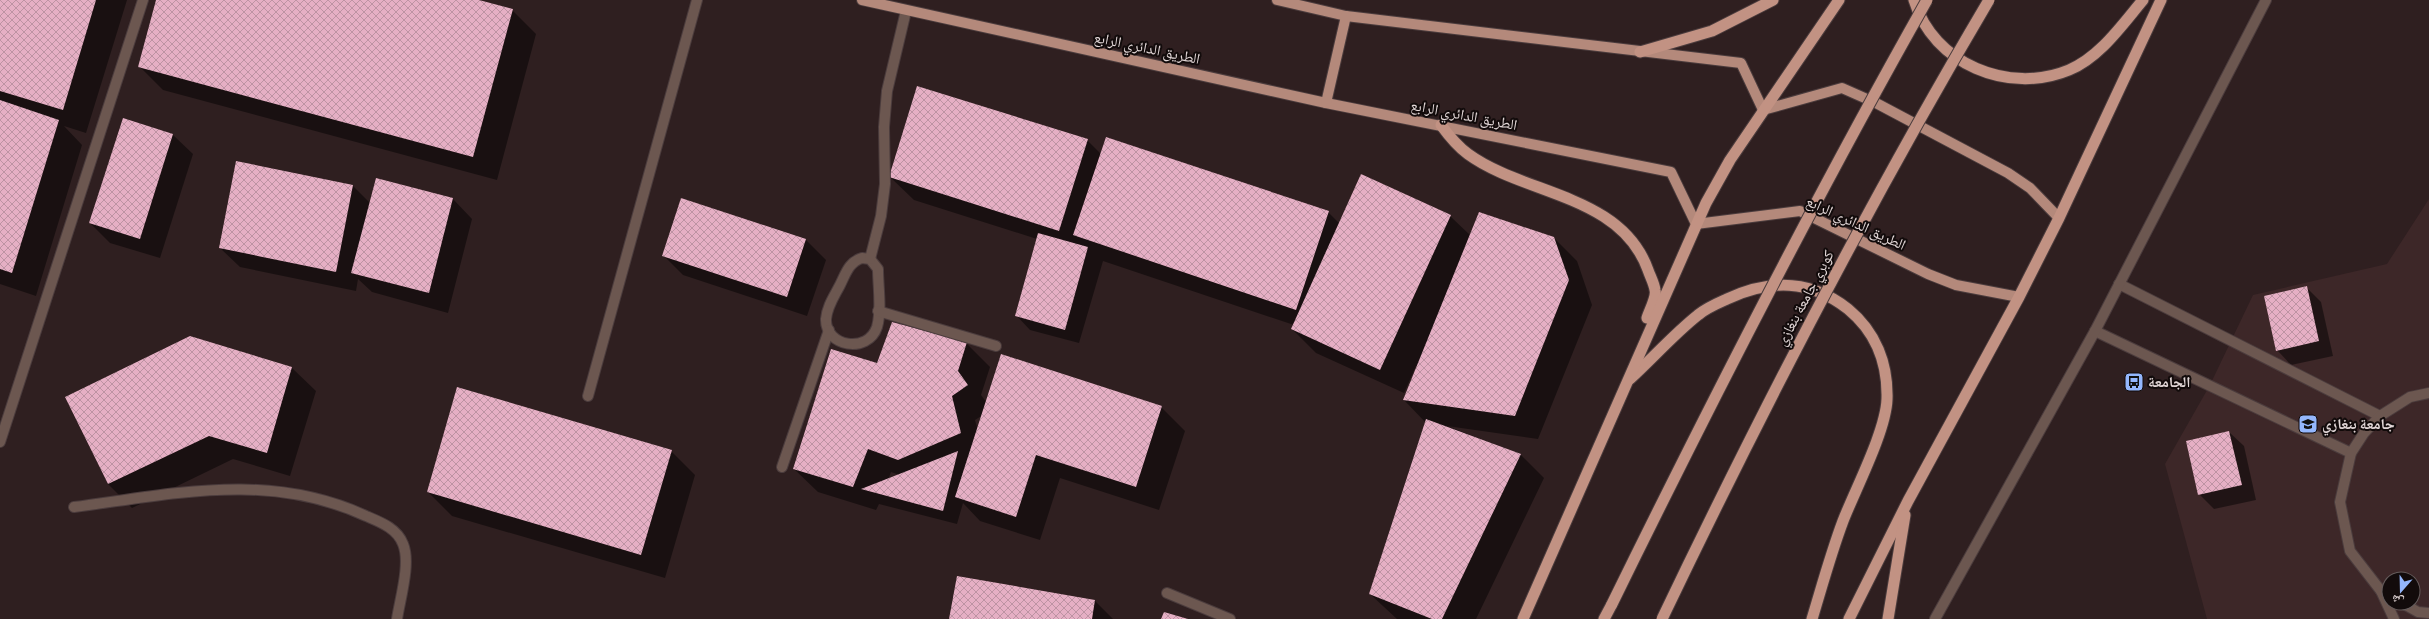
<svg xmlns="http://www.w3.org/2000/svg" width="2429" height="619" font-family="'PT Sans Narrow','Noto Naskh Arabic',sans-serif">
<style>
.built{fill:#3d2728;fill-rule:evenodd}
.shadow{fill:#0007;fill-rule:evenodd}
.building{fill:url(#building-cross-hatch)}
.lines{fill:none;stroke-linecap:round;stroke-linejoin:round}
.service-casing{stroke:#4b3c3d;stroke-width:12}
.minor-casing{stroke:#4b3c3d;stroke-width:12}
.tertiary-casing{stroke:#4b3c3d;stroke-width:12}
.primary-casing{stroke:#4b3c3d;stroke-width:12}
.trunk-casing{stroke:#4b3c3d;stroke-width:13}
.service{stroke:#6c5750;stroke-width:10}
.minor{stroke:#6c5750;stroke-width:10}
.tertiary{stroke:#6c5750;stroke-width:10}
.primary{stroke:#b4897b;stroke-width:10}
.trunk{stroke:#c29283;stroke-width:11}
.trunk-bridge-casing{stroke:#4b3c3d;stroke-width:13;stroke-linecap:butt}
.trunk-bridge{stroke:#c29283;stroke-width:11}
.labels{text-anchor:middle;stroke-width:4;stroke-linejoin:round;paint-order:stroke}
.street-label{font-size:15px;fill:#e1d6d6;stroke:#120b0b}
.poi-label{font-size:15px;font-weight:bold;fill:#e1d6d6;stroke:#120b0b;text-anchor:start}
</style>
<defs>
<pattern id="building-cross-hatch" width="8" height="8" patternUnits="userSpaceOnUse"><rect width="8" height="8" fill="#e5afc4"/><path d="M0 0l8 8M0 8l8-8" fill="none" stroke="#bd93a3"/></pattern>
</defs>
<rect width="100%" height="100%" fill="#2f1f20"/>
<path class="built" d="M 2429,199 L 2429,619 L 2207,619 L 2165,464 L 2210,385 L 2253,295 L 2387,264 ZM 2389,579 L 2413,579 L 2413,603 L 2389,603 Z"/>
<g class="shadow">
<polygon points="0,0 127,0 86,133 64,126 82,145 36,296 0,284"/>
<polygon points="157,0 475,0 512,10 536,34 497,180 163,90 139,66"/>
<polygon points="124,119 173,135 193,154 160,258 110,243 90,223"/>
<polygon points="1087,140 1101,154 1328,212 1340,224 1450,216 1471,236 1553,237 1577,261 1592,305 1538,439 1447,426 1520,454 1544,478 1476,619 1397,619 1370,594 1426,423 1404,400 1417,367 1416,366 1404,393 1316,353 1292,329 1294,325 1103,261 1079,343 1030,330 1016,315 1037,239 914,200 890,177"/>
<polygon points="237,162 353,186 370,203 453,199 472,219 448,313 372,292 358,279 356,291 240,267 220,248"/>
<polygon points="806,240 826,260 807,316 683,275 663,255"/>
<polygon points="2307,288 2321,302 2333,356 2291,365 2277,350"/>
<polygon points="190,337 292,368 316,391 290,476 233,459 132,508 108,484 66,397"/>
<path d="M 966,343 L 990,367 L 981,395 L 987,403 L 1161,407 L 1185,431 L 1159,510 L 1060,478 L 1040,540 L 980,521 L 963,503 L 957,524 L 879,504 L 876,510 L 818,492 L 794,469 L 878,364 ZM 983,415 L 978,431 L 975,420 ZM 891,472 L 900,475 L 888,480 Z"/>
<polygon points="2229,432 2244,446 2256,500 2214,509 2199,494"/>
<polygon points="671,451 695,475 665,578 452,516 428,492"/>
<polygon points="1095,601 1113,619 950,619"/>
</g>
<g class="building">
<polygon points="0,0 96,0 63,110 0,91"/>
<polygon points="156,0 479,0 513,9 473,157 138,67"/>
<polygon points="917,86 1088,139 1059,231 889,177"/>
<polygon points="0,100 59,120 12,273 0,269"/>
<polygon points="123,118 173,134 140,239 89,223"/>
<polygon points="1106,137 1329,211 1296,310 1073,235"/>
<polygon points="236,161 353,185 336,272 219,248"/>
<polygon points="1361,174 1451,215 1380,370 1291,329"/>
<polygon points="376,178 453,198 429,293 351,273"/>
<polygon points="681,198 806,239 787,297 662,256"/>
<polygon points="1479,212 1554,237 1569,280 1515,416 1403,400"/>
<polygon points="1038,233 1088,247 1065,330 1015,316"/>
<polygon points="2307,286 2319,341 2276,351 2264,296"/>
<polygon points="892,322 967,342 958,371 968,385 952,396 961,433 898,460 868,449 853,487 793,469 831,349 877,363"/>
<polygon points="190,336 292,367 267,453 209,436 108,484 65,397"/>
<polygon points="1001,354 1162,406 1136,487 1036,455 1016,517 955,497"/>
<polygon points="457,387 672,450 641,555 427,492"/>
<polygon points="1426,419 1521,454 1442,619 1432,619 1369,594"/>
<polygon points="2229,431 2242,485 2198,495 2186,441"/>
<polygon points="958,451 943,511 861,489"/>
<polygon points="957,576 1095,600 1092,619 949,619"/>
<polygon points="1164,612 1188,619 1161,619"/>
</g>
<g class="lines">
<g class="service-casing">
<g id="service">
<polyline points="2119,284 2380,416"/>
<polyline points="2095,331 2351,453"/>
<polyline points="2381,591 2394,619"/>
<polyline points="2389,595 2381,591 2350,551 2340,502 2351,453 2364,433 2380,416 2410,397 2429,393"/>
<polyline points="2402,603 2418,612 2429,613"/>
</g>
</g>
<g class="minor-casing">
<g id="minor">
<path d="M 862,258 L 870,259 L 878,269 C 878,287 882,310 877,327 C 868,354 825,347 826,319 C 827,306 835,295 840,285 C 846,273 849,262 862,258 Z"/>
<polyline points="870,259 881,216 885,184 884,127 887,91 906,11"/>
<polyline points="878,311 996,346"/>
<polyline points="588,396 697,0"/>
<polyline points="0,442 143,0"/>
<polyline points="782,467 829,330"/>
<path d="M 74,507 C 174,494 269,471 366,516 C 380,522 397,528 403,544 C 411,563 400,599 397,619"/>
<polyline points="1167,593 1230,619"/>
</g>
</g>
<g class="tertiary-casing">
<polyline id="tertiary" points="1935,619 2095,331 2266,0"/>
</g>
<g class="primary-casing">
<g id="primary">
<polyline points="862,0 1326,103 1671,172 1696,224 1800,211 1928,274 1956,285 2019,297"/>
<polyline points="1277,0 1346,16 1741,63 1763,110 1842,88 1876,103 2008,173 2030,188 2059,218"/>
<polyline points="1326,103 1346,16"/>
</g>
</g>
<g class="trunk-casing">
<g id="trunk">
<path d="M 1914,0 C 1933,64 2009,95 2069,70 C 2100,57 2122,25 2143,0"/>
<polyline points="1640,52 1712,31 1773,0"/>
<path d="M 1441,125 C 1449,136 1457,146 1468,154 C 1524,195 1621,194 1648,270 C 1650,276 1654,283 1655,290 C 1657,297 1649,311 1647,318"/>
<path d="M 1630,379 C 1653,358 1674,334 1698,315 C 1706,308 1718,303 1727,299 C 1770,279 1810,279 1848,309 C 1876,332 1888,364 1887,399 C 1886,431 1855,490 1843,521 C 1831,553 1822,586 1812,619"/>
<polyline points="1523,619 1706,203 1730,160 1839,0"/>
<polyline points="1604,619 1612,604"/>
<polyline points="1849,619 1908,501 2019,297 2059,218 2161,0"/>
<polyline points="1888,619 1905,515"/>
</g>
</g>
<use href="#service" class="service"/>
<use href="#minor" class="minor"/>
<use href="#tertiary" class="tertiary"/>
<use href="#primary" class="primary"/>
<use href="#trunk" class="trunk"/>
<g class="trunk-bridge-casing">
<g id="trunk-bridge">
<path d="M 1612,604 C 1712,400 1815,198 1927,0"/>
<path d="M 1662,619 C 1763,408 1870,201 1989,0"/>
</g>
</g>
<use href="#trunk-bridge" class="trunk-bridge"/>
</g>
<defs>
<g id="bus-square" transform="scale(1)"><rect x="-9" y="-9" width="18" height="18" rx="4" fill="#94b7fd" stroke="#120b0b"/><path d="M-5-6H5V4H4V6H2V4H-2V6H-4V4H-5ZM-3.5-4V0h7V-4ZM-3.5 1.2v1.5H-2V1.2ZM2 1.2v1.5H3.5V1.2Z" fill="#111"/></g>
<g id="university-square" transform="scale(1)"><rect x="-9" y="-9" width="18" height="18" rx="4" fill="#94b7fd" stroke="#120b0b"/><path d="M0-5L7-2L0 1L-7-2ZM-4 1L0 2.5L4 1V4Q0 6-4 4Z" fill="#111"/></g>
</defs>
<g fill-rule="evenodd">
<use href="#bus-square" x="2134" y="382"/>
<use href="#university-square" x="2308" y="424"/>
</g>
<g class="labels">
<g class="street-label">
<text transform="translate(1147 48) rotate(12)" y="5">الطريق الدائري الرابع</text>
<text transform="translate(1464 115) rotate(11)" y="5">الطريق الدائري الرابع</text>
<text transform="translate(1856 223) rotate(25)" y="5">الطريق الدائري الرابع</text>
<text transform="translate(1805 298) rotate(-62)" y="5">كوبري جامعة بنغازي</text>
</g>
<g class="poi-label">
<text x="2148" y="387">الجامعة</text>
<text x="2322" y="429">جامعة بنغازي</text>
</g>
</g>
<g transform="translate(2401 591) rotate(200)"><circle r="19" fill="#120b0b" stroke="#655c5c"/>
<path d="M0-3L7 15L0 10L-7 15Z" fill="#94b7fd"/>
<text y="-6" font-size="11" font-weight="bold" text-anchor="middle" fill="#e1d6d6">ش</text>
</g>
</svg>
